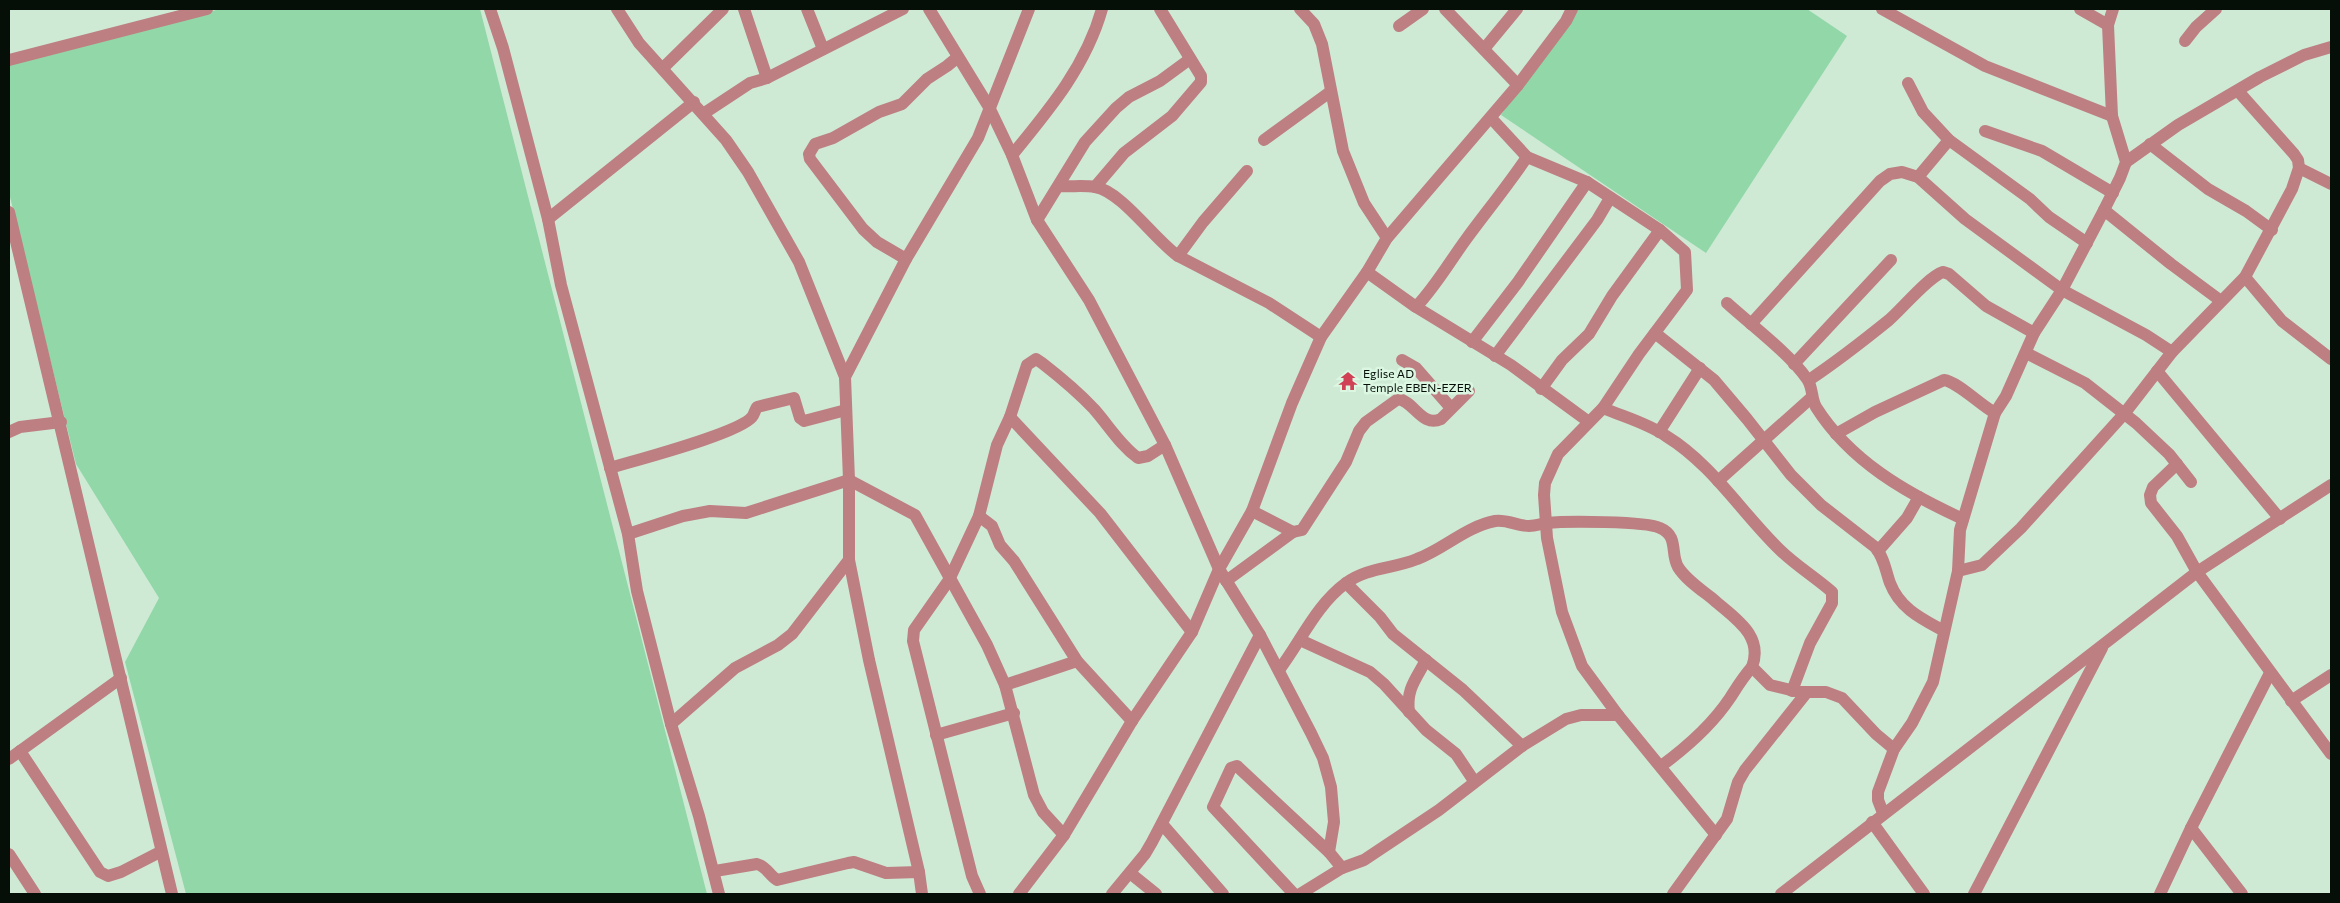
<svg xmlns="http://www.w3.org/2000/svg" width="2340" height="903" font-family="Commissioner,sans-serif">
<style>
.green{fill:#92d7a7}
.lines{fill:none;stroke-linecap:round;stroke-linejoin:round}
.street{stroke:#be7f82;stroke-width:12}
.labels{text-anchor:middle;stroke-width:5;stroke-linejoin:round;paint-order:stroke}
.poi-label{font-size:12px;fill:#050e07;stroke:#dbf7e2;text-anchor:start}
</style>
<rect width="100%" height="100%" fill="#ceead5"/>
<g class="green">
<polygon points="220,9 480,9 707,894 186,894 125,662 159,598 76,464 9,193 9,63"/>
<polygon points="1570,9 1807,9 1847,36 1706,253 1501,115"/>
</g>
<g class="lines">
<g class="street">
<polyline points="490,9 503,48 548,219 561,285 628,534 637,591 671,724 699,816 719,894"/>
<polyline points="617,9 639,43 726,140 748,172 799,262 845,377"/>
<polyline points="744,9 767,78"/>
<polyline points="807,9 823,49"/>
<polyline points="929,9 989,107 1012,155 1037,220 1089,300 1165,445 1219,569 1260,635 1311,733 1323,758 1331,787 1334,822 1329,852 1342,868 1300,894"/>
<polyline points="1300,9 1314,24 1322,44 1343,151 1364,203 1387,238"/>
<polyline points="1445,9 1518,85"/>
<polyline points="1882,9 1985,66 2112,116"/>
<polyline points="2080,9 2108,25"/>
<polyline points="1399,26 1423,9"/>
<polyline points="2185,41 2196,27 2216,9"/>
<polyline points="1484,49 1517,9"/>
<polyline points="9,60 207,9"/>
<polyline points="663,68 723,9"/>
<polyline points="1908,83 1923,112 1949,140 2030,199 2049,217 2087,243"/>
<polyline points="703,114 750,83 767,78 903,9"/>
<polyline points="1491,118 1527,157 1587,182 1660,230 1685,252 1687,290 1639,354 1603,408 1558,454 1545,483 1544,495 1547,538 1562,612 1582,666 1618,715 1716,835"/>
<polyline points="1985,131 2042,151 2113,193"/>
<polyline points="1264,140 1330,92"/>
<polyline points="2150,144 2208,189 2246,211 2272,230"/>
<path d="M 1012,155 C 1049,110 1086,66 1102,9"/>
<polyline points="2126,162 2178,125 2260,77 2304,55 2331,47"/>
<polyline points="2299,168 2331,184"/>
<polyline points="1918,177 1949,140"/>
<path d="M 1059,186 C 1071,187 1083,185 1095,187 C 1121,191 1154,239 1178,256 L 1269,303 L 1321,337"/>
<polyline points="1095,187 1124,153 1172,116 1201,82 1201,76 1160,9"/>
<polyline points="2104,210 2171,264 2221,301"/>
<polyline points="9,212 172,894"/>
<polyline points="548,219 694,102"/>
<polyline points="1037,220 1085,142 1116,108 1129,97 1160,81 1190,59"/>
<polyline points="1178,256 1203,222 1247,171"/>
<polyline points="906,259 877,242 863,229 810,159 809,154 815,144 833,138 879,112 902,104 927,79 947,66 958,57"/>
<polyline points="1367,272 1416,307 1511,365 1589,422"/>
<polyline points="2245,277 2282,321 2331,359"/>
<path d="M 1727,303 C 1750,324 1790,354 1807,379 C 1813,387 1811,398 1816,407 C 1850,461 1906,493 1963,519"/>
<path d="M 1416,307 C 1436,286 1450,261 1467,238 C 1487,211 1508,185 1527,157"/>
<polyline points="1751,324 1880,181 1890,174 1902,172 1918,177 1965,219 2062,290 2146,335 2172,352"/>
<path d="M 1655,333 L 1714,380 L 1747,419 L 1791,475 L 1821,505 L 1875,547 C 1884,557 1886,572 1890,583 C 1900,609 1922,619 1944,631"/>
<polyline points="1472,342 1518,282 1587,182"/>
<polyline points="2026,353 2085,383 2136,423 2169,454 2191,482"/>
<polyline points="1495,356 1597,220 1610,198"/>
<polyline points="1402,360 1416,368 1451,408"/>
<polyline points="1794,364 1891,260"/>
<polyline points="2157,371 2280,519"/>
<path d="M 1809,380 C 1836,362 1863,341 1889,320 C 1903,308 1928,277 1943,272 L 1949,274 L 1986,306 L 2034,333"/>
<polyline points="1541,389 1562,360 1589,334 1612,296 1660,230"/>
<path d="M 1603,408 C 1624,417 1647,423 1666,436 C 1712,464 1741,512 1779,549 C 1795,565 1815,577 1832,592 L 1832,603 L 1810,643 L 1792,691"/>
<path d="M 1010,417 L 1027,365 L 1036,359 L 1042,363 C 1060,377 1078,392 1094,409 C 1109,426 1120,445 1138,458 L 1148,456 L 1165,445"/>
<polyline points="9,432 20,427 61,422"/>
<polyline points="1659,432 1700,368"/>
<path d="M 1836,434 L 1875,412 L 1944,380 C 1958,382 1980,405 1995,413"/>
<polyline points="2177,464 2153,487 2150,495 2151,503 2177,536 2197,572 2331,754"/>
<path d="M 610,468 C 636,460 738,434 752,417 C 754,415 755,410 757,407 L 794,398 L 800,418 L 804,421 L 846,410"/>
<polyline points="1718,481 1811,398"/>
<path d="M 1252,511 L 1293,532 L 1302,530 L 1346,462 L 1359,431 L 1366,422 L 1398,399 C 1414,401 1422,428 1441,419 L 1469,391"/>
<polyline points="979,516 992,526 1000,545 1014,561 1077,661 1132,721"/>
<polyline points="628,534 683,516 710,511 746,513 849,480 915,515 987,645 1005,685 1034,795 1043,812 1064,835"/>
<polyline points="1878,551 1907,518 1919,497"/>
<polyline points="1958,571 1982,565 2021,528 2124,414 2172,352 2245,277 2292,189 2299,168 2298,160 2294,154 2238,91"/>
<polyline points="1226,581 1293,532"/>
<polyline points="1346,583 1380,617 1393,634 1463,690 1522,746"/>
<polyline points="1300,640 1370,672 1384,684 1426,730 1456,754 1474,781"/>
<path d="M 1279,670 C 1301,641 1316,605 1346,583 C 1368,567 1393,569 1417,559 C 1444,549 1465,527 1495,521 C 1506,519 1518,526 1529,526 C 1535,526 1541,524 1547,523 C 1565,521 1646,521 1660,528 C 1679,536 1670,553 1678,567 C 1686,580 1703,591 1714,600 C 1734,618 1764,635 1752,667 L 1770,685 L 1799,692 L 1826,692 L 1842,698 L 1876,734 L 1894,749"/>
<polyline points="1005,685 1077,661"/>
<polyline points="2291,701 2331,675"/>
<path d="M 1409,712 C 1406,689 1416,679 1426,660"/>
<polyline points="671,724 735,668 778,645 792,634 849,560"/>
<polyline points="936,735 1014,713"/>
<polyline points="20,751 100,872 108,876 121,872 160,852"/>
<polyline points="9,759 121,678"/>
<path d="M 1661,766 C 1687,747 1712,725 1730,698 C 1737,687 1743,677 1752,667"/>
<polyline points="1883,813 1878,800 1878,792 1894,749 1912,723 1933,682 1958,571 1960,530 1995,413 2006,396 2034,333 2062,290 2104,210 2120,178 2126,162 2112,116 2108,25 2113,9"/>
<polyline points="1872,822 1924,894"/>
<polyline points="1162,824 1223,894"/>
<polyline points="2191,828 2242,894"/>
<polyline points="9,854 35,894"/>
<polyline points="1342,868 1364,860 1439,810 1522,746 1566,719 1581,715 1618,715"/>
<path d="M 715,871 L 757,864 C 766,866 769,875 777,880 L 848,863 L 854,862 L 886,873 L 919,872"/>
<polyline points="1130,873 1156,894"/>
<polyline points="922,894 919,872 869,660 849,560 849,480 845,377 906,259 978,138 1029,9"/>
<polyline points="980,894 972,876 913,641 914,630 949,580 979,516 997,445 1010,417 1100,513 1192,632"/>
<polyline points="1019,894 1064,835 1132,721 1192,632 1219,569 1252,511 1292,403 1321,337 1367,272 1387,238 1518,85 1566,21 1572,9"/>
<polyline points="1112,894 1145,854 1152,842 1260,635"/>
<polyline points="1294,894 1213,807 1231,768 1237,766 1329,852"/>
<polyline points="1673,894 1727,819 1738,782 1745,770 1807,692"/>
<polyline points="1781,894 2197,572 2331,485"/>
<polyline points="1974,894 2102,648"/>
<polyline points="2160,894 2191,828 2270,673"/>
</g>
</g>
<defs>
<g id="temple-bare" transform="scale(1.5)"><path d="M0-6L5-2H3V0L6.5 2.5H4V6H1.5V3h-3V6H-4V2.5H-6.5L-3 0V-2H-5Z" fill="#d14156" stroke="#dbf7e2" stroke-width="2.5" paint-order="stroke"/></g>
</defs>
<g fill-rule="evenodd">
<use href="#temple-bare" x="1348" y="381"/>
</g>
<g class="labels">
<g class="poi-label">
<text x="1363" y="378">Eglise AD<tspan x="1363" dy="14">Temple EBEN-EZER</tspan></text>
</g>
</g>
<rect width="2340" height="903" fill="none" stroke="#050e07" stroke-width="20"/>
</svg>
